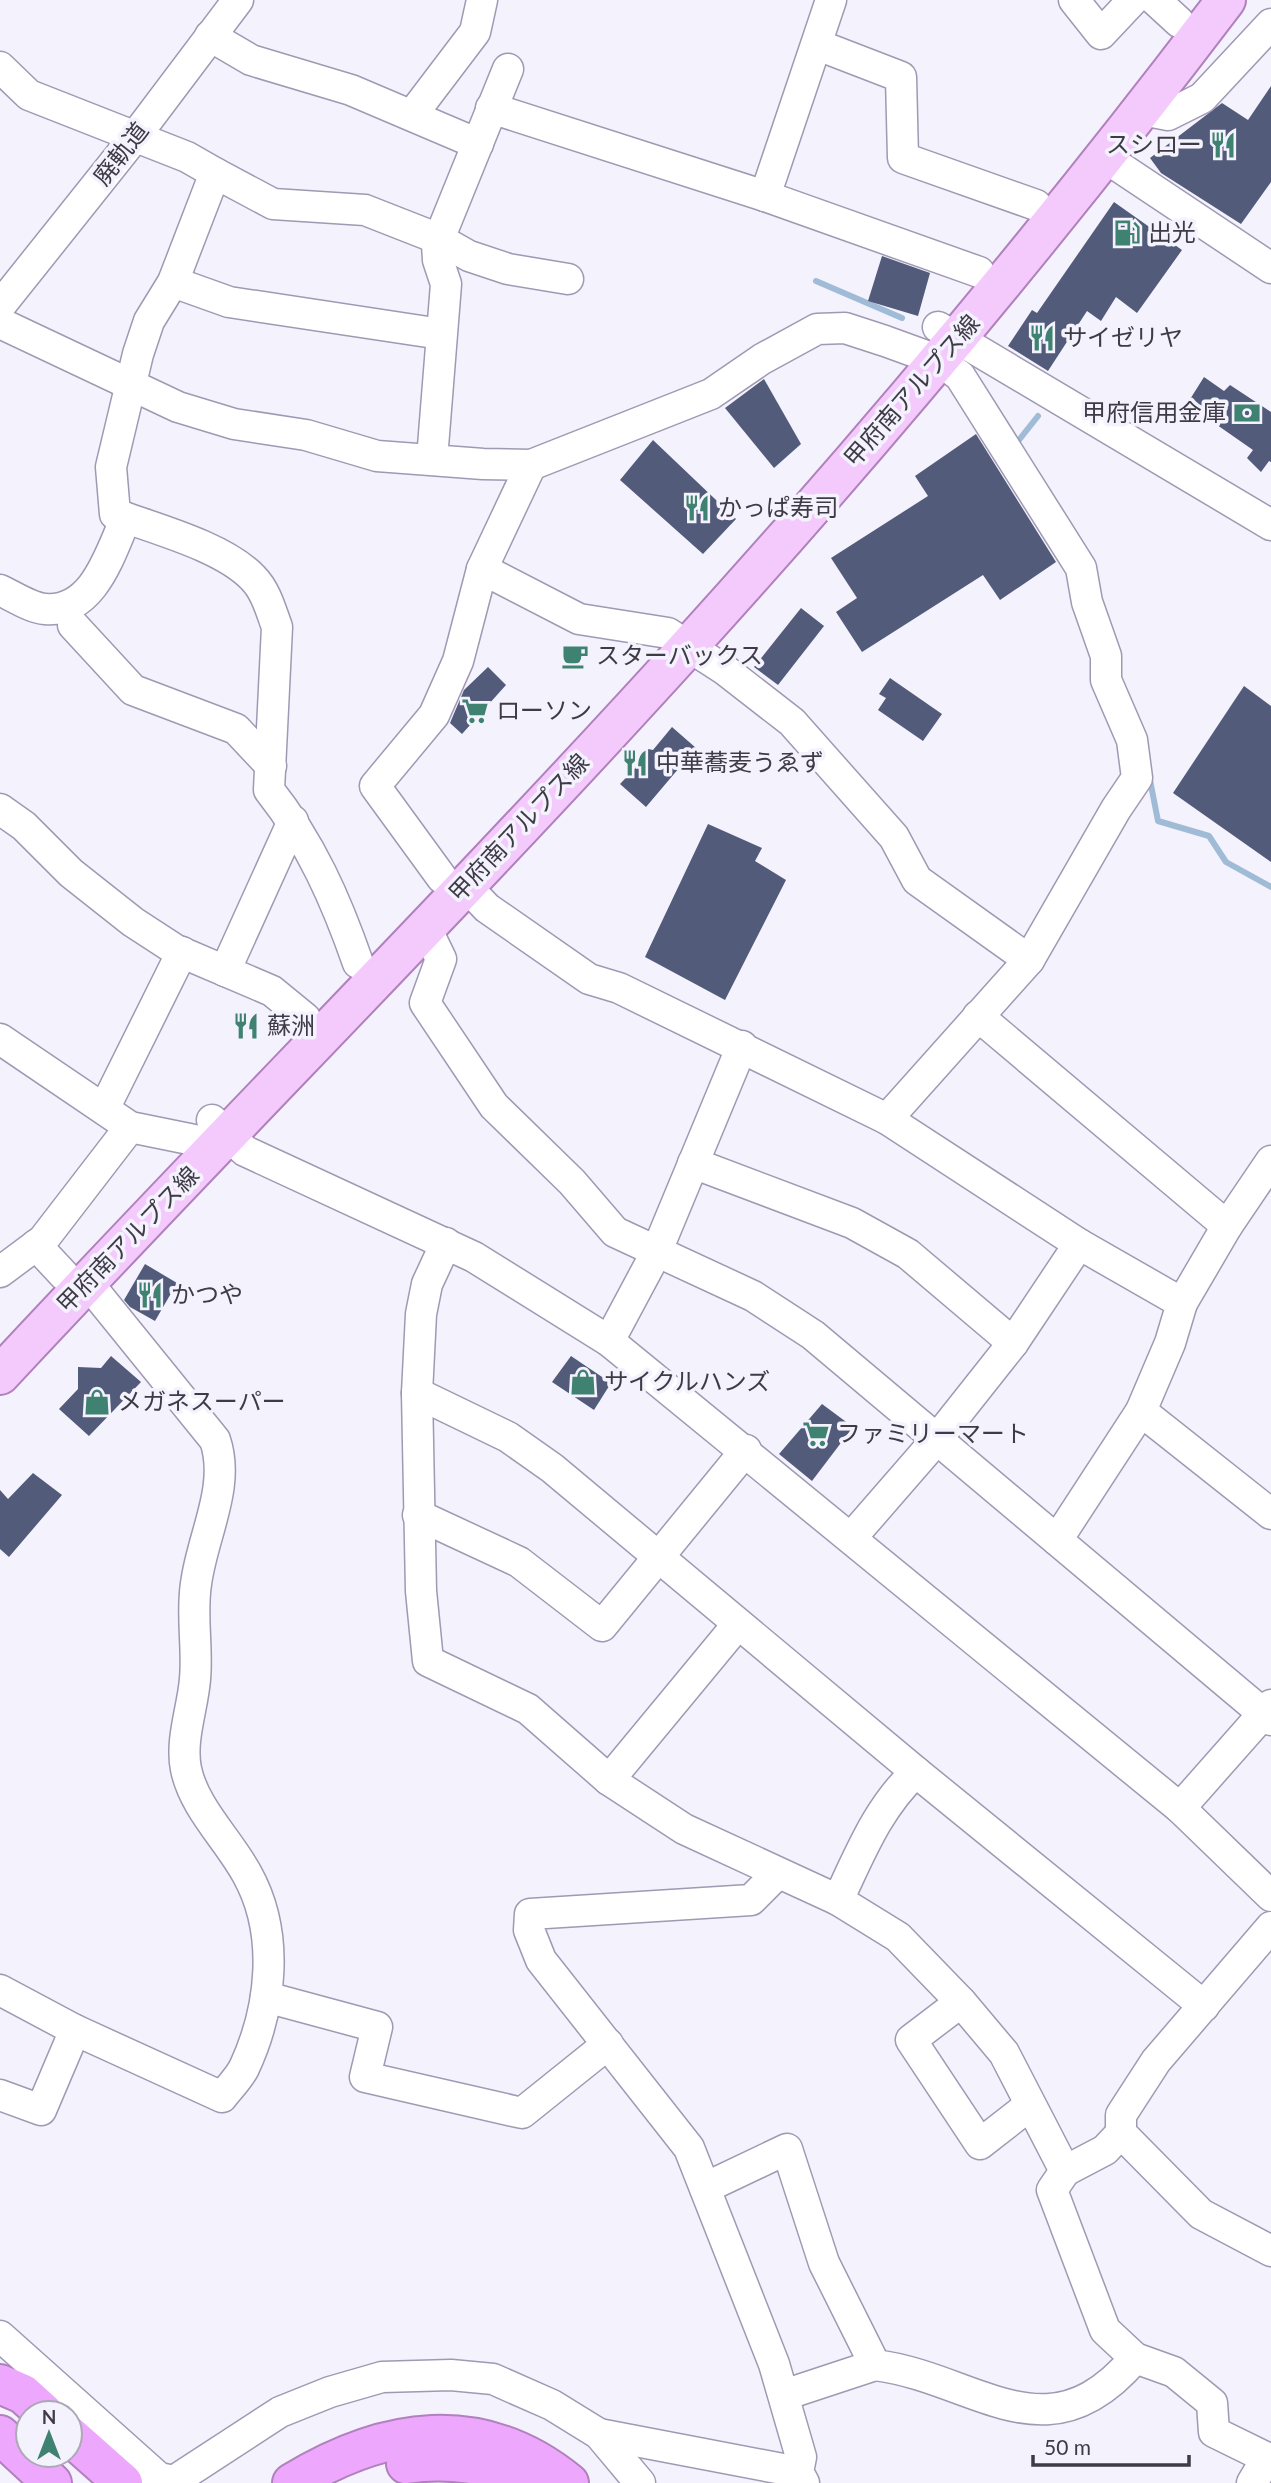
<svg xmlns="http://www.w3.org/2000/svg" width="1271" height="2483" font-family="Lato,'Noto Sans JP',sans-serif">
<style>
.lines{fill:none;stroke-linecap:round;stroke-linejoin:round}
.stream{stroke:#9fbbd6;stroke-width:6}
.building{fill:#535b7a}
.minor-casing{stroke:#9f99b3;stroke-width:33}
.major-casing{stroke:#b081bc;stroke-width:42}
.highway-casing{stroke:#b081bc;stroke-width:42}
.minor{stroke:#fff;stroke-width:30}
.major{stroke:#f4cafd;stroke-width:38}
.highway{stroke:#eda7fc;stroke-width:38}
.labels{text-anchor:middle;stroke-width:7;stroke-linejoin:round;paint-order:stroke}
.poi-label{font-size:24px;fill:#3e3b46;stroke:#f4f2fd;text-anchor:start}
.street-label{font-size:24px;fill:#3e3b46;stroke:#f4f2fd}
</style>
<rect width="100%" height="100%" fill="#f4f2fd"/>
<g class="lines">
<g class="stream">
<polyline points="816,281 902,318"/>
<polyline points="1015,445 1038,416"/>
<polyline points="1149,775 1158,821 1209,836 1226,862 1271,887"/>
</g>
</g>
<g class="building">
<polygon points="1271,86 1271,182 1241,224 1161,173 1150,158 1222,103 1248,120"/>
<polygon points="1114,202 1182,250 1137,313 1116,297 1101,321 1087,311 1048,371 1008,346 1032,310 1037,313"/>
<polygon points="882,256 930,273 918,316 868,301"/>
<polygon points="1204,377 1224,391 1230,385 1271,412 1271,462 1269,461 1261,472 1247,458 1253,450 1187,404"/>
<polygon points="764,379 801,444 774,468 725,408"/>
<polygon points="976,434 1056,562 1000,600 983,575 862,652 836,612 857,598 831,558 928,496 915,476"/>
<polygon points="653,440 736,519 703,554 620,480"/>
<polygon points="801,608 824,626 778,685 754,667"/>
<polygon points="488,667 506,685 462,734 450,723 464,690"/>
<polygon points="890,678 942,714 923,741 878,710 886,698 879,694"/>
<polygon points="1244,686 1271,706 1271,862 1173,793"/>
<polygon points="672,727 696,748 646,807 620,784 641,762 640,757 648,749 653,750"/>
<polygon points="708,824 762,848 755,861 786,880 725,1000 645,957"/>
<polygon points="145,1264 177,1283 155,1321 130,1307 124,1300"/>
<polygon points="111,1356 141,1382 89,1436 59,1409 78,1389 78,1367 101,1368"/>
<polygon points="571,1356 611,1383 594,1410 552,1382"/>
<polygon points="822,1404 853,1427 812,1481 779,1454"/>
<polygon points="33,1473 62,1495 9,1557 0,1549 0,1490 8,1499"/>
</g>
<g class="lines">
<g class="minor-casing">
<g id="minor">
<polyline points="1074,0 1101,34 1133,0"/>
<polyline points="1155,0 1179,22"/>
<polyline points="210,36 251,60 351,90 478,144"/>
<polyline points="818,45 901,77 903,158 1036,205"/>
<path d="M 0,67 L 29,95 L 187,157 L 215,173 L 173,282 L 149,321 L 138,354 L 111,467 L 115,514 C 156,529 224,547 253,578 C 266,591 271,611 277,627 L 269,790 C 311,843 336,900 358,963"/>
<polyline points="491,108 765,196 979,272"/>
<polyline points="1142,110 1168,115 1202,98 1271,24"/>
<polyline points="412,115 475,32 482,0"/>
<polyline points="1106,158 1271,268"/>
<polyline points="215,173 273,204 365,210 439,239 469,256 508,269 568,279"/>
<polyline points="765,196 831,0"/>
<polyline points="173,282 229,302 441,334"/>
<polyline points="0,306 134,138 238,0"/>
<polyline points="0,323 178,407 234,424 306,435 377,456 483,464 531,465 711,394 762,359 817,329 845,328 885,341 940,361 960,376 1081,568 1087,602 1106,656 1106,680 1132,740 1137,778 1116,809 1029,960 887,1119"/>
<polyline points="938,327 1271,525"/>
<polyline points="432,459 446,284 438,260 437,244 508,69"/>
<polyline points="482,569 579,619 668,633 725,670 792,722 894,837 917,880 1029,960"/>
<path d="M 0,590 C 13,596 31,608 45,609 C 94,613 110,553 126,518"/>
<polyline points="73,625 133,690 236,729 271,766"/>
<polyline points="0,809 24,826 71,873 133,922 176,950 272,991 305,1018"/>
<polyline points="442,878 375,786 434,715 458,661 482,569 531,465"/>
<polyline points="465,885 487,908 589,979 619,988 887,1119 1079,1244 1182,1303 1170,1343 1141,1411 1271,1514"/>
<polyline points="426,928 441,959 425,1003 494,1106 572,1182 615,1232 753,1296 813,1335 1271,1720"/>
<polyline points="225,971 293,821"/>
<polyline points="978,1016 1227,1226"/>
<polyline points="0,1039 130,1127 194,1140"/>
<polyline points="104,1109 182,952"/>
<polyline points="212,1120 245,1151 474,1257 609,1341 1180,1808 1271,1896"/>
<polyline points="693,1163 852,1223 908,1254 1013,1343"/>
<polyline points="446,1243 427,1284 421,1314 417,1393 421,1591 428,1661 528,1709 609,1780 684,1829 838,1900 898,1937 961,2002 1004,2053 1065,2171 1052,2190 1105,2330 1135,2358 1174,2372 1212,2403 1214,2432 1271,2460"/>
<polyline points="36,1245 64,1275"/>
<polyline points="0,1272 43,1240 130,1127"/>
<polyline points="1182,1303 1227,1226 1271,1161"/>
<polyline points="609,1341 656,1253 742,1046"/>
<polyline points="417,1393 508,1437 552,1468 916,1772 1204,2006"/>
<polyline points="418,1515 519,1562 602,1626 746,1450"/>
<polyline points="851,1538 937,1439 1013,1343 1079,1244"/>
<polyline points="1057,1540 1141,1411"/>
<polyline points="609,1780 738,1624"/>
<polyline points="1180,1808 1271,1705"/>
<polyline points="777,1874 751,1900 530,1914 529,1930 541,1960 689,2148 774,2364 801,2457 798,2472 804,2483"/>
<path d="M 838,1900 C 860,1854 878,1807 916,1772"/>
<polyline points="1271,1927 1156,2061 1121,2115 1121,2133 1201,2214 1271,2251"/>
<path d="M 0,1990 L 75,2030 L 222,2097 C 229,2088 239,2078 244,2068 C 272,2008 280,1933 247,1874 C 228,1839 194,1808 186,1769 C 180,1740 193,1707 195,1679 C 198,1648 191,1615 196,1584 C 202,1536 231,1487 215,1440 L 87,1282"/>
<polyline points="266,1997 377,2027 365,2077 522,2113 608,2044"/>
<polyline points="961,2002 911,2040 980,2144 1030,2105"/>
<polyline points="0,2095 41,2110 75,2030"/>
<polyline points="1065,2171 1105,2150 1121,2133"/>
<path d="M 705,2188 L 787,2149 L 824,2263 L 875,2365 C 977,2378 1047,2462 1135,2358"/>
<polyline points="0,2336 159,2478 174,2481 280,2412 330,2392 382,2377 451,2375 493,2379 552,2405 599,2434 640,2483"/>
<polyline points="784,2395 875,2365"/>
<polyline points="599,2434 798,2472"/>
<polyline points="1252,2483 1267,2458"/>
</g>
</g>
<g class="major-casing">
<path id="major" d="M 0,1375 C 227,1131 463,895 687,648 C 876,440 1056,224 1226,0"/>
</g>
<g class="highway-casing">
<g id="highway">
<polyline points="0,2384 23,2394 44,2413"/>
<polyline points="0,2435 52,2483"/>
<polyline points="70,2436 123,2483"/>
<path d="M 406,2464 C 446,2458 493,2463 529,2483"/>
<path d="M 292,2483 C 384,2427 481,2411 569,2483"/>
</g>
</g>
<use href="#minor" class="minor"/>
<use href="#major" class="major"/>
<use href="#highway" class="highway"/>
</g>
<defs>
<g id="restaurant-bare" transform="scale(2.1)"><path d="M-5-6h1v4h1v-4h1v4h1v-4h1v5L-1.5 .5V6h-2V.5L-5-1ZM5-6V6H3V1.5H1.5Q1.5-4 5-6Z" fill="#408272" stroke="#f4f2fd" stroke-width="2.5" paint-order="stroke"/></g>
<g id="fuel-bare" transform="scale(2.1)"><path d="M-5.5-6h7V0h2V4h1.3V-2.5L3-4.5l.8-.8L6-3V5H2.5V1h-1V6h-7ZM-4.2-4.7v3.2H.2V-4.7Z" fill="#408272" stroke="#f4f2fd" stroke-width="2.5" paint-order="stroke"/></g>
<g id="bank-bare" transform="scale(2.1)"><path d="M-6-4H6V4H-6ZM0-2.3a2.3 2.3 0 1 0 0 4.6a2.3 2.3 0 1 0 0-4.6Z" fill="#408272" stroke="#f4f2fd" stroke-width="2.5" paint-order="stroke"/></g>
<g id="cafe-bare" transform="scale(2.1)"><path d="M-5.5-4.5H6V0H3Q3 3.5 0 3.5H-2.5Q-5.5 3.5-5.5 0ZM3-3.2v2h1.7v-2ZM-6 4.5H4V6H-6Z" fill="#408272" stroke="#f4f2fd" stroke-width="2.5" paint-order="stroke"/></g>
<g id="supermarket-bare" transform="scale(2.1)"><path d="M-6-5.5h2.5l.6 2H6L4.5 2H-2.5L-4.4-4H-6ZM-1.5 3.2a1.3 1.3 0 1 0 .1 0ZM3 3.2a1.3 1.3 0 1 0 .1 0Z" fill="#408272" stroke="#f4f2fd" stroke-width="2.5" paint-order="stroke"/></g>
<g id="shop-bare" transform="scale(2.1)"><path d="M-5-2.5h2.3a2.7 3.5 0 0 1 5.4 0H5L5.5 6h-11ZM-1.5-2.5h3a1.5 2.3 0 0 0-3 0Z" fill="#408272" stroke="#f4f2fd" stroke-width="2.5" paint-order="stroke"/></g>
</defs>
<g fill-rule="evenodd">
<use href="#restaurant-bare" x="1223" y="145"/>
<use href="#fuel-bare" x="1127" y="233"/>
<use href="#restaurant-bare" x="1042" y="338"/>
<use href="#bank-bare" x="1247" y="413"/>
<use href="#restaurant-bare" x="697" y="508"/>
<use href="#cafe-bare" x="575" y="656"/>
<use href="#supermarket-bare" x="475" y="711"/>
<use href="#restaurant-bare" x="635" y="763"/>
<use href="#restaurant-bare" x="246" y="1026"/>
<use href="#restaurant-bare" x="150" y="1295"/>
<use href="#shop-bare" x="583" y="1382"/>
<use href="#shop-bare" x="97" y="1402"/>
<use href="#supermarket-bare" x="816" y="1434"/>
</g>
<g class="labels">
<g class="poi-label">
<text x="1202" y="153" text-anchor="end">スシロー</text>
<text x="1148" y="241">出光</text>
<text x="1063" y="346">サイゼリヤ</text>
<text x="1226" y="421" text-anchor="end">甲府信用金庫</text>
<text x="718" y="516">かっぱ寿司</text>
<text x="596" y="664">スターバックス</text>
<text x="496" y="719">ローソン</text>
<text x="656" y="771">中華蕎麦うゑず</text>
<text x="267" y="1034">蘇洲</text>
<text x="171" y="1303">かつや</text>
<text x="604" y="1390">サイクルハンズ</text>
<text x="118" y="1410">メガネスーパー</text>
<text x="837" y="1442">ファミリーマート</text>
</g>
<g class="street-label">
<text transform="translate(121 154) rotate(-52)" y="8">廃軌道</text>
<text transform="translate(912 391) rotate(-49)" y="8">甲府南アルプス線</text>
<text transform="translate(519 828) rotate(-47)" y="8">甲府南アルプス線</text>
<text transform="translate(128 1240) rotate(-46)" y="8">甲府南アルプス線</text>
</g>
</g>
<g transform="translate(49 2434)"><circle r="33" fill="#f4f2fd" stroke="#aba9b4" stroke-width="2"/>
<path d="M0-5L12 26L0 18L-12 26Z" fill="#408272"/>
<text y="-10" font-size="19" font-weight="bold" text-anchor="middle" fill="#3e3b46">N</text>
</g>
<path d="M1033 2455v10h156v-10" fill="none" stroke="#3e3b46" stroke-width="3.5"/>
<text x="1044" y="2455" font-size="21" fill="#3e3b46" stroke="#f4f2fd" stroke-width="5" paint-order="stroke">50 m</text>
</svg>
